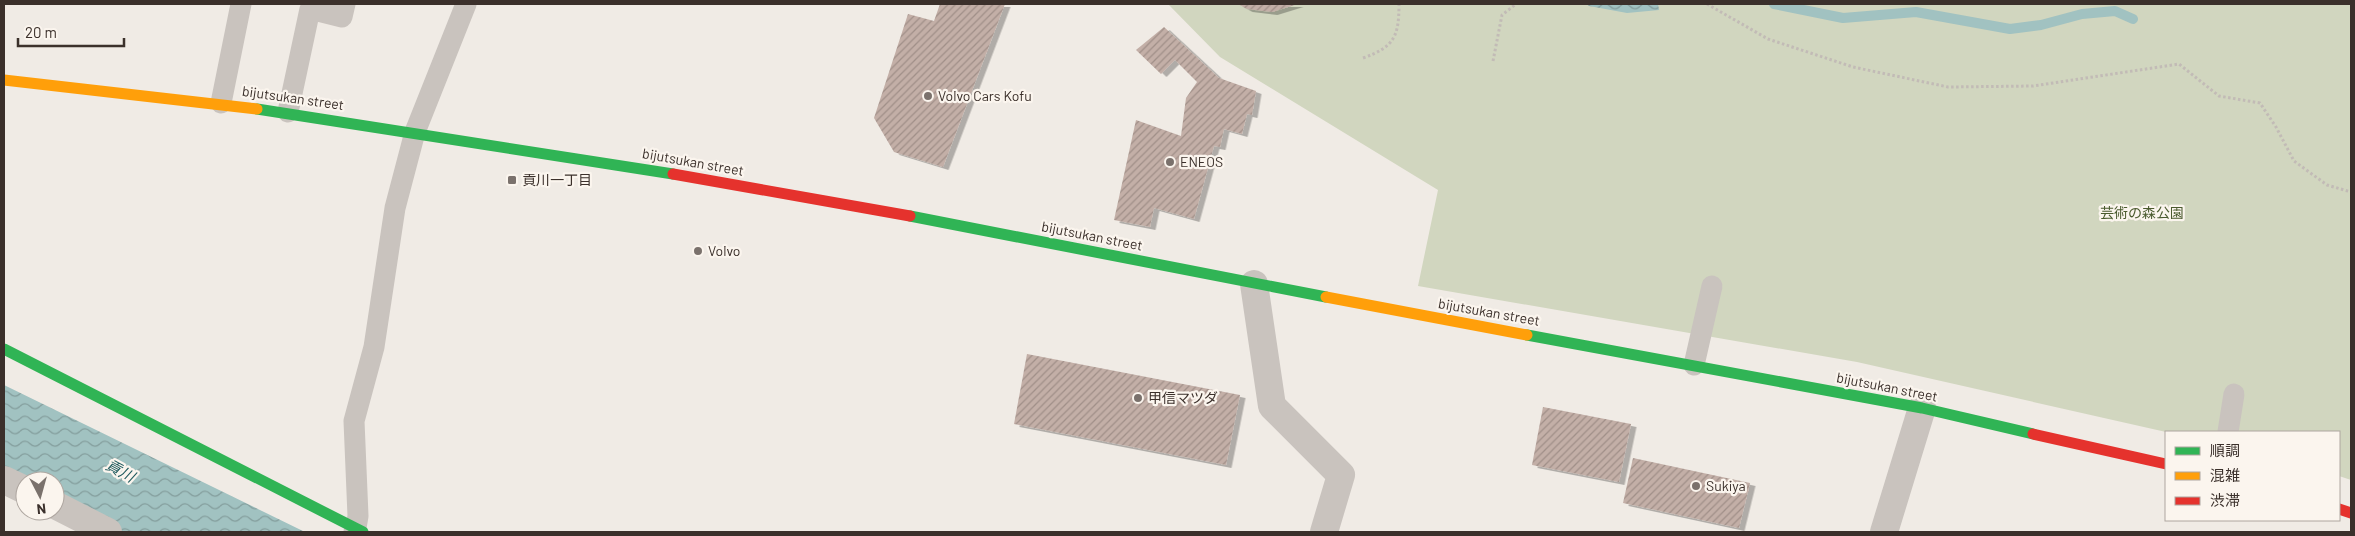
<svg xmlns="http://www.w3.org/2000/svg" width="2355" height="536" font-family="Barlow,'Noto Sans JP',sans-serif">
<style>
.park{fill:#d1d6bf}
.water{fill:url(#water-waves)}
.lines{fill:none;stroke-linecap:round;stroke-linejoin:round}
.stream{stroke:#a1c2c1;stroke-width:10}
.building{fill:url(#building-hatch);filter:url(#shadow)}
.path{stroke:#c2bbb6;stroke-width:3;stroke-dasharray:2.5 2.5;stroke-linecap:butt}
.lane{stroke:#c9c3be;stroke-width:21}
.street{stroke:#c9c3be;stroke-width:28}
.fast{stroke:#30b455;stroke-width:11}
.slow{stroke:#ff9f0a;stroke-width:11}
.jam{stroke:#e5322d;stroke-width:11}
.poi-dot{fill:#7a716c;stroke:#fbf5ee;stroke-width:2}
.labels{text-anchor:middle;stroke-width:4.5;stroke-linejoin:round;paint-order:stroke}
.poi-label{font-size:14px;fill:#3b302b;stroke:#fbf5ee;text-anchor:start}
.street-label{font-size:14px;fill:#3b302b;stroke:#fbf5ee}
.park-label{font-size:14px;fill:#4a5a2e;stroke:#fbf5ee}
.water-label{font-size:15px;font-style:italic;fill:#1f5a5e;stroke:#fbf5ee}
</style>
<defs>
<pattern id="water-waves" width="16" height="10" patternUnits="userSpaceOnUse" patternTransform="scale(1.25)"><rect width="16" height="10" fill="#a1c2c1"/><path d="M0 5q4-4 8 0t8 0" fill="none" stroke="#849e9d"/></pattern>
<pattern id="building-hatch" width="6" height="6" patternUnits="userSpaceOnUse" patternTransform="scale(1.25)"><rect width="6" height="6" fill="#c3afa7"/><path d="M-1 1l2-2M0 6l6-6M5 7l2-2" fill="none" stroke="#a08f88"/></pattern>
<filter id="shadow"><feDropShadow dx="5.5" dy="3" stdDeviation="0" flood-color="#0004"/></filter>
</defs>
<rect width="100%" height="100%" fill="#f0ebe5"/>
<polygon class="park" points="1168,4 2351,4 2351,480 2339,476 2339,432 2166,432 1857,362 1418,286 1438,190 1220,57"/>
<g class="water">
<polygon points="1586,4 1658,4 1659,10 1627,13 1589,6"/>
<polygon points="4,385 305,532 120,532 55,497 55,481 25,481 4,470"/>
</g>
<g class="lines">
<polyline class="stream" points="1774,4 1843,18 1916,12 2010,29 2041,25 2082,14 2115,11 2133,19"/>
</g>
<g class="building">
<polygon points="940,4 1005,4 943,167 894,152 874,118 908,14 934,21"/>
<polygon points="1238,4 1298,4 1272,12 1247,9"/>
<polygon points="1164,27 1219,78 1256,91 1252,115 1247,114 1242,134 1224,129 1220,147 1214,146 1194,219 1154,208 1150,227 1114,220 1136,120 1181,136 1186,98 1197,82 1175,60 1161,74 1136,50"/>
<polygon points="1027,354 1240,395 1226,465 1014,424"/>
<polygon points="1543,407 1631,424 1619,482 1532,465"/>
<polygon points="1633,458 1750,483 1739,528 1623,503"/>
</g>
<g class="lines">
<g class="path">
<polyline points="1707,4 1768,39 1853,67 1948,87 2033,86 2179,64 2219,96 2260,103 2276,127 2294,161 2327,185 2351,192"/>
<path d="M 1363,58 C 1394,47 1399,37 1399,4"/>
<polyline points="1493,61 1502,15 1516,4"/>
</g>
<g class="lane">
<polyline points="221,103 241,4"/>
<polyline points="288,112 310,9 342,17 345,4"/>
<polyline points="1694,365 1712,286"/>
<polyline points="2228,432 2234,394"/>
<polyline points="354,532 356,528 358,516 354,421 374,347 395,208 415,132 466,4"/>
</g>
<g class="street">
<polyline points="1254,284 1272,406 1341,475 1324,532"/>
<polyline points="4,480 25,490"/>
<polyline points="55,505 108,532"/>
<polyline points="1884,532 1922,408"/>
</g>
<g class="fast">
<polyline points="257,109 673,174"/>
<polyline points="910,216 1326,297"/>
<polyline points="1527,335 1922,408 2033,434"/>
<polyline points="4,349 363,532"/>
</g>
<g class="slow">
<polyline points="4,80 257,109"/>
<polyline points="1326,297 1527,335"/>
</g>
<g class="jam">
<polyline points="673,174 910,216"/>
<polyline points="2033,434 2166,464"/>
<polyline points="2339,509 2351,513"/>
</g>
</g>
<g class="poi-dot">
<circle cx="928" cy="96" r="5"/>
<circle cx="1170" cy="162" r="5"/>
<rect x="507" y="175" width="10" height="10" rx="2.5"/>
<circle cx="698" cy="251" r="5"/>
<circle cx="1138" cy="398" r="5"/>
<circle cx="1696" cy="486" r="5"/>
</g>
<g class="labels">
<g class="poi-label">
<text x="938" y="101">Volvo Cars Kofu</text>
<text x="1180" y="167">ENEOS</text>
<text x="522" y="185">貢川一丁目</text>
<text x="708" y="256">Volvo</text>
<text x="1148" y="403">甲信マツダ</text>
<text x="1706" y="491">Sukiya</text>
</g>
<g class="street-label">
<text transform="translate(293 98) rotate(8)" y="5">bijutsukan street</text>
<text transform="translate(693 162) rotate(10)" y="5">bijutsukan street</text>
<text transform="translate(1092 236) rotate(11)" y="5">bijutsukan street</text>
<text transform="translate(1489 312) rotate(10)" y="5">bijutsukan street</text>
<text transform="translate(1887 387) rotate(11)" y="5">bijutsukan street</text>
</g>
<g class="park-label">
<text x="2142" y="218">芸術の森公園</text>
</g>
<g class="water-label">
<text transform="translate(120 471) rotate(28)" y="5">貢川</text>
</g>
</g>
<rect width="2355" height="536" fill="none" stroke="#3b302b" stroke-width="10"/>
<rect x="2165" y="431" width="175" height="90" fill="#fbf5ee" stroke="#aea6a0"/>
<rect x="2175" y="447" width="25" height="8" fill="#30b455" stroke="#aea6a0"/>
<text x="2210" y="456" font-size="15" fill="#3b302b">順調</text>
<rect x="2175" y="472" width="25" height="8" fill="#ff9f0a" stroke="#aea6a0"/>
<text x="2210" y="481" font-size="15" fill="#3b302b">混雑</text>
<rect x="2175" y="497" width="25" height="8" fill="#e5322d" stroke="#aea6a0"/>
<text x="2210" y="506" font-size="15" fill="#3b302b">渋滞</text>
<g transform="translate(40 496) rotate(174)"><circle r="24" fill="#fbf5ee" stroke="#aea6a0"/>
<path d="M0-4L9 19L0 12L-9 19Z" fill="#7a716c"/>
<text y="-8" font-size="14" font-weight="bold" text-anchor="middle" fill="#3b302b">N</text>
</g>
<path d="M18 38v8h106v-8" fill="none" stroke="#3b302b" stroke-width="2.5"/>
<text x="25" y="38" font-size="15" fill="#3b302b" stroke="#fbf5ee" stroke-width="4" paint-order="stroke">20 m</text>
</svg>
